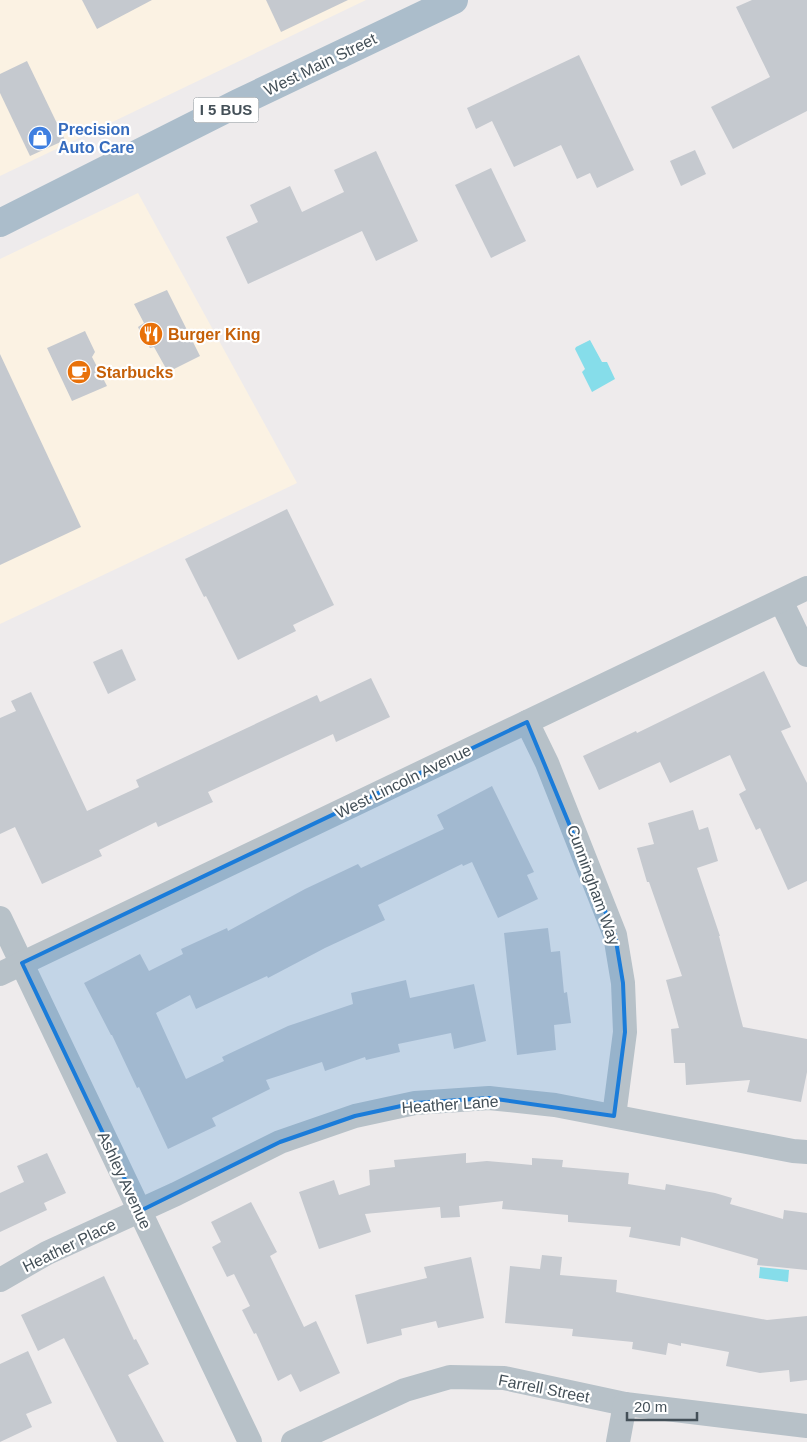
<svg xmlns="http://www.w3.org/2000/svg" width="807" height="1442" font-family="Arial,sans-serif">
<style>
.commercial{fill:#fbf2e3}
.water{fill:#86ddea}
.building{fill:#c5c9cf}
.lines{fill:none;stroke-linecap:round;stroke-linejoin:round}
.minor{stroke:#b7c1c8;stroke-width:24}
.major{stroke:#abbdcb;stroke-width:28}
.marked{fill:#1b7cd9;fill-opacity:0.2;stroke:#1b7cd9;stroke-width:4;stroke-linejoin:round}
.labels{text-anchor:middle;stroke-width:4.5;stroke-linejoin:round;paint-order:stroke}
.shield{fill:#fff;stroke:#7c848a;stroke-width:1}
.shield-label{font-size:15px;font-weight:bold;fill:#445058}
.street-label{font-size:16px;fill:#445058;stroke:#fff}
.shop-label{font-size:16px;font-weight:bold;fill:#366cbe;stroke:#fff;text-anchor:start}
.food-label{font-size:16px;font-weight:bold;fill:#c56008;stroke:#fff;text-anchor:start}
</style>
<rect width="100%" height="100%" fill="#eeebec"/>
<g class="commercial">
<polygon points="0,0 366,0 0,176"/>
<polygon points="138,193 297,483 0,624 0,259"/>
</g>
<g class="water">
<polygon points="590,340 602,362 607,362 615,379 592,392 582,372 585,369 575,349 576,347"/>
<polygon points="760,1267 789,1270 788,1282 759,1278"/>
</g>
<g class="building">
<polygon points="82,0 152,0 97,29"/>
<polygon points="266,0 348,0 281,32"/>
<polygon points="752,0 807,0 807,111 733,149 711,107 770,77 736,7"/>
<polygon points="579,55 634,170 597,188 590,173 577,179 561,145 514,167 492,121 476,129 467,108"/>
<polygon points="27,61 65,140 30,156 0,93 0,74"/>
<polygon points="695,150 706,174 681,186 670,161"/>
<polygon points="376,151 418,241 376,261 362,231 248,284 226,237 258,222 250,205 290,186 302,212 344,192 334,170"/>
<polygon points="491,168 526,241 491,258 455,185"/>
<polygon points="167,290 200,356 168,372 154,347 150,348 143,338 138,327 144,323 134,304"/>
<polygon points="85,331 95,352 92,357 107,386 72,401 47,348"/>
<polygon points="0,354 81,527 0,565"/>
<polygon points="287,509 334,605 293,625 296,631 238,660 206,596 204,597 185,559"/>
<polygon points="122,649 136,680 108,694 93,662"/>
<polygon points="764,671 791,727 781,731 807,783 807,881 788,890 760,828 756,830 739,794 746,790 730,755 670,783 660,762 599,790 583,756 636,731 637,733"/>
<polygon points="371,678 390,717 336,742 333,734 208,792 213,802 158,827 156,822 99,850 102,856 42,884 15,827 0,834 0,718 16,711 11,701 31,692 87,811 139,787 136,780 317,695 320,702"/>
<polygon points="492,786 534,872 527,875 538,899 498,918 472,862 463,866 462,864 378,905 385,920 325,948 268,978 267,976 196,1009 190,995 156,1013 186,1079 224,1061 222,1057 288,1026 353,1004 351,993 406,980 410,998 474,984 486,1041 454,1049 451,1033 398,1044 400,1052 366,1060 365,1057 325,1071 322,1062 266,1080 270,1089 212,1118 216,1126 168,1149 139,1087 137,1088 112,1035 111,1035 84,983 140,954 149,971 183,954 181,949 227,928 228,931 305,889 358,864 361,868 444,829 437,815"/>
<polygon points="693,810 699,830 708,827 718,861 697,868 720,936 719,936 743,1027 807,1039 807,1072 801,1102 747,1092 750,1080 686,1085 685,1063 674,1063 671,1029 679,1028 666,980 682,976 649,882 647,882 637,848 654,844 648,823"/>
<polygon points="548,928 551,952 560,951 564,993 567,992 571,1023 554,1025 556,1050 517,1055 504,933"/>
<polygon points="47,1153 66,1193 44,1203 47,1210 0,1232 0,1193 24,1182 17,1166"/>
<polygon points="466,1153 466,1163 487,1161 532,1165 532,1158 563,1160 562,1167 629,1173 628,1184 665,1190 666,1184 715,1193 732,1198 730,1204 783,1219 784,1210 807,1213 807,1270 757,1265 758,1259 681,1237 680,1246 629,1237 631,1227 568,1222 568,1215 502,1209 503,1201 459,1206 460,1217 441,1218 440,1207 365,1214 371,1232 319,1249 299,1192 334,1180 339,1195 370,1185 369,1170 395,1167 394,1160"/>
<polygon points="251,1202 277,1252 270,1256 304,1327 316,1321 340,1373 300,1392 291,1374 278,1381 256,1333 254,1334 242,1310 250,1306 234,1274 227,1277 212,1247 221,1242 211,1222"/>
<polygon points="542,1255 562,1257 560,1275 617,1280 616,1292 767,1320 807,1316 807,1380 790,1382 789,1370 760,1373 726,1366 729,1352 681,1343 681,1346 668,1343 666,1355 632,1349 633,1342 572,1336 573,1329 505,1323 510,1266 540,1269"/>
<polygon points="471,1257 484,1318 438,1328 436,1321 401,1329 402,1335 367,1344 355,1295 427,1278 424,1267"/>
<polygon points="104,1276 134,1340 136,1339 149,1364 128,1375 164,1442 117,1442 64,1338 38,1351 21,1315"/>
<polygon points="28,1351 52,1403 26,1414 32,1427 0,1442 0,1364"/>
</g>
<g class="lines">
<g class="minor">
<polyline points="781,601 807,655"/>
<polyline points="527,722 547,763 615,935 623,983 625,1032 614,1116"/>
<polyline points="0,918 250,1442"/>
<polyline points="0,974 807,588"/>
<polyline points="0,1280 47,1253 176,1194 280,1142 355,1116 415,1103 489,1098 555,1105 793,1151 807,1152"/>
<polyline points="293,1442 405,1390 450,1377 504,1378 625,1404 807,1426"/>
<polyline points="618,1442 625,1404"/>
</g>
<polyline class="major" points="0,223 238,103 454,0"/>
</g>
<path class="marked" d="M 527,722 L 615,935 L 623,983 L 625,1032 L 614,1116 L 489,1098 L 415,1103 L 355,1116 L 280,1142 L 140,1211 L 22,963 Z"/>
<defs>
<g id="shop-disc" transform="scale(1.25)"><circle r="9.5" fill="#3f7fe0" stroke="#fff"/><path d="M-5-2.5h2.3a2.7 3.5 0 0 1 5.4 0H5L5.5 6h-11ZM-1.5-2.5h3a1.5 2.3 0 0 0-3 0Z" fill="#fff"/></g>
<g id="restaurant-disc" transform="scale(1.25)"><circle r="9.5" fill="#e8710a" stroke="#fff"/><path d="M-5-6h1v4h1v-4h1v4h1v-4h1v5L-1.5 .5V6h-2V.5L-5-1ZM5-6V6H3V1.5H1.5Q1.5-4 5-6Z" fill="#fff"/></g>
<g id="cafe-disc" transform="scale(1.25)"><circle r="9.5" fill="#e8710a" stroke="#fff"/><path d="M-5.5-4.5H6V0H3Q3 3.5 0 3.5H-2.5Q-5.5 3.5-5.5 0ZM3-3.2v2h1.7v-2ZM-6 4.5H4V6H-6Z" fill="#fff"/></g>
</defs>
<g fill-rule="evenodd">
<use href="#shop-disc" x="40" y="138"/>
<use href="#restaurant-disc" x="151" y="334"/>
<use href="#cafe-disc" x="79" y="372"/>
</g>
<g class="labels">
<rect class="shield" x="193.5" y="97.5" width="65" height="25" rx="4"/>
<g class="shield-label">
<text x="226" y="115">I 5 BUS</text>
</g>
<g class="street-label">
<text transform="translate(320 64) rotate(-26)" y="6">West Main Street</text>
<text transform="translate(403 781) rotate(-26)" y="6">West Lincoln Avenue</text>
<text transform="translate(594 885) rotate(70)" y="6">Cunningham Way</text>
<text transform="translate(450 1104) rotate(-4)" y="6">Heather Lane</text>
<text transform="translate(125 1180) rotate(65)" y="6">Ashley Avenue</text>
<text transform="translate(69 1245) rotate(-26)" y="6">Heather Place</text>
<text transform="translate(544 1388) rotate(11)" y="6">Farrell Street</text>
</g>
<g class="shop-label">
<text x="58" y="135">Precision<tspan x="58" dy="18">Auto Care</tspan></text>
</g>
<g class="food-label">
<text x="168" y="340">Burger King</text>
<text x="96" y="378">Starbucks</text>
</g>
</g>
<path d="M627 1412v8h70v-8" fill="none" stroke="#445058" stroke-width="2.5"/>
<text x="634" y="1412" font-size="15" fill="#445058" stroke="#ffffff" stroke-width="4" paint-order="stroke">20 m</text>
</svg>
